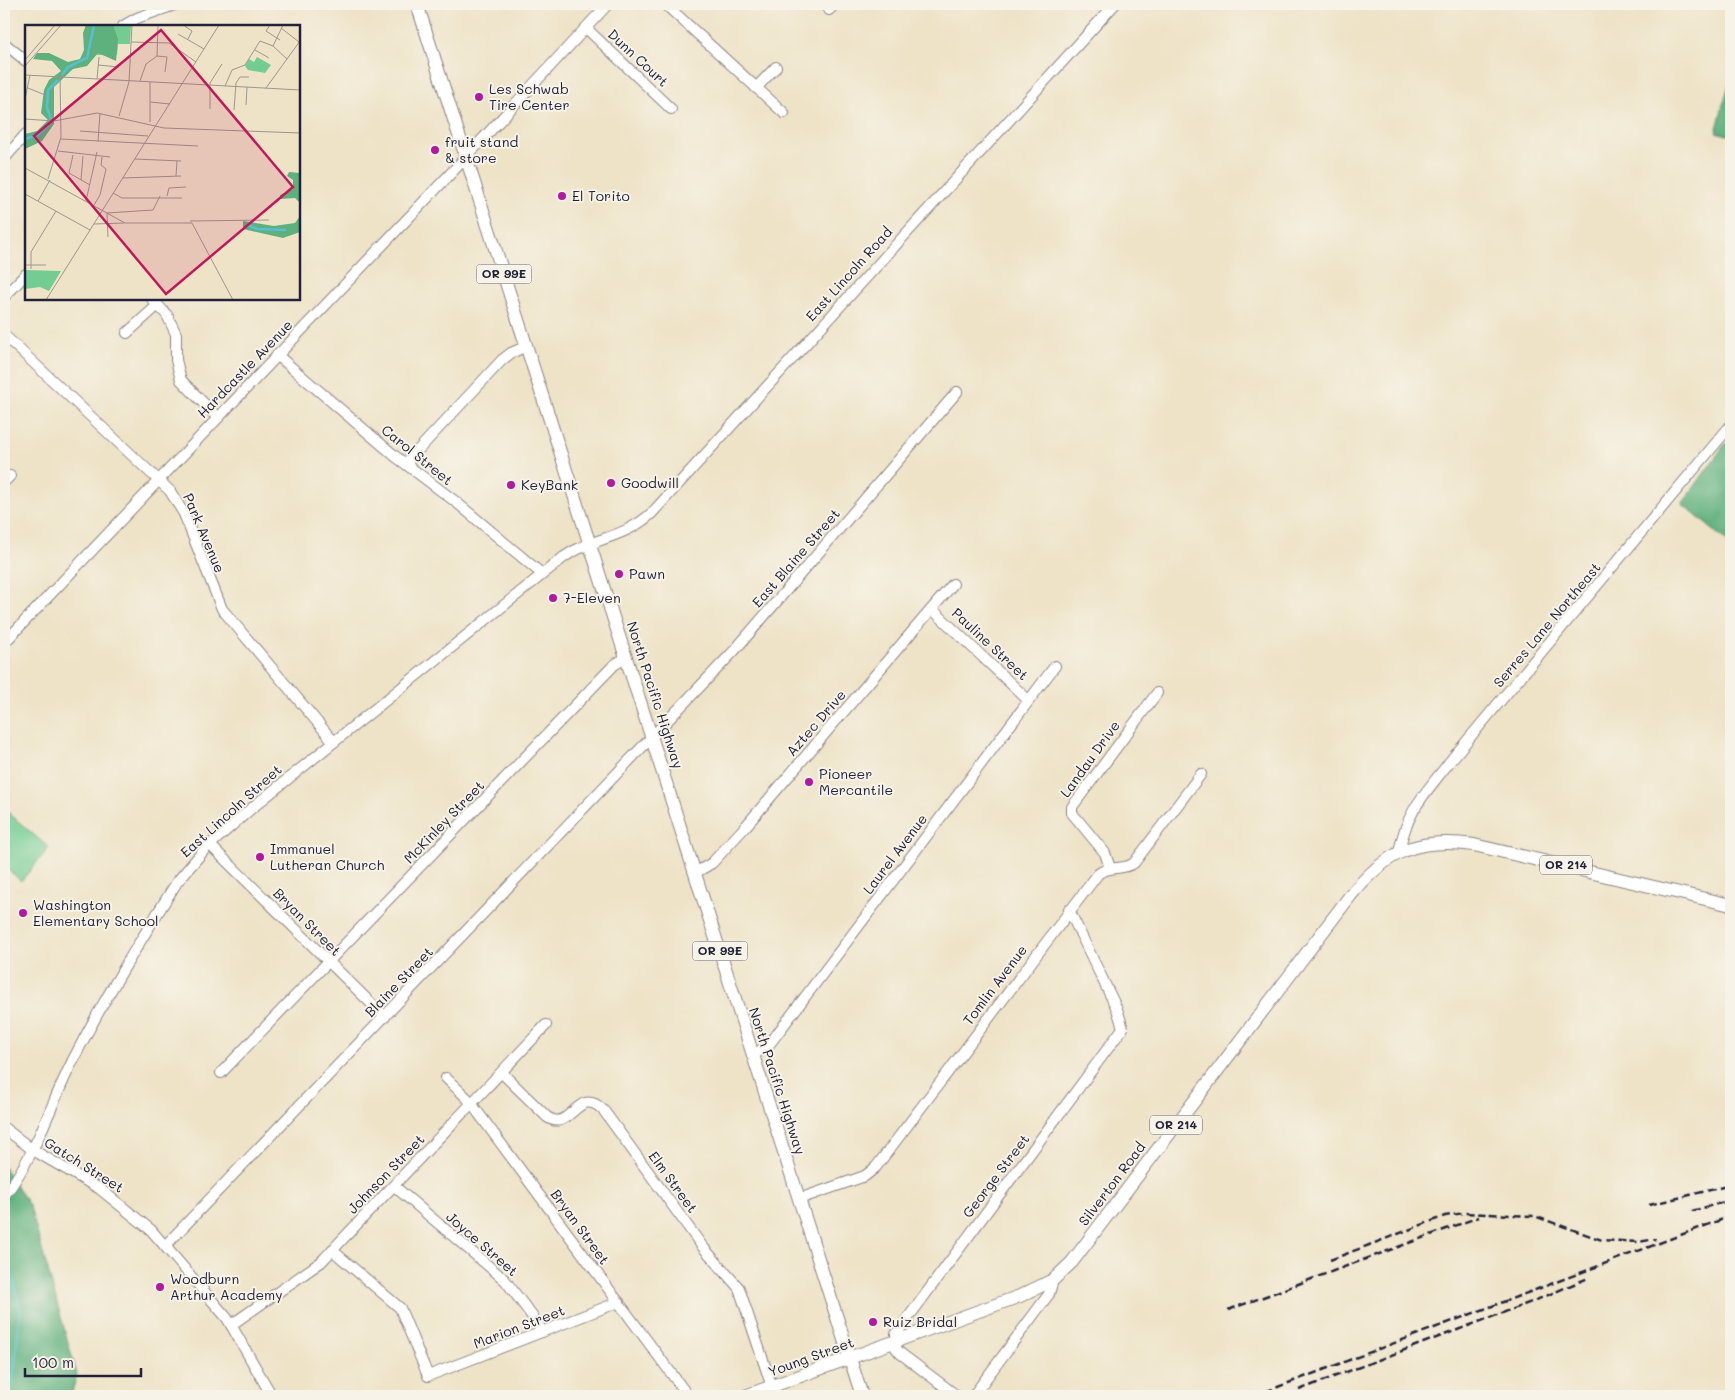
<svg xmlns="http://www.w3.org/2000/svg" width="1735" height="1400" font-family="Mali,sans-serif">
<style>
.green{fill:#73cd93;stroke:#4a7867}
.forest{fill:#5eb07d;stroke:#40695c}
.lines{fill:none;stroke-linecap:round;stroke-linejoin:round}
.stream{stroke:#56c0d2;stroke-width:2.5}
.minor-casing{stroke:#888281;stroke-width:12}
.major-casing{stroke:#888281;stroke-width:14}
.minor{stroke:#fff;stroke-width:10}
.major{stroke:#fff;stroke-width:12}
.rail{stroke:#22223b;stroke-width:2.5;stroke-dasharray:8 4;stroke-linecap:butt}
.poi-dot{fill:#b5179e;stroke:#f7f3e8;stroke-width:2}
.labels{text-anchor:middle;stroke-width:4;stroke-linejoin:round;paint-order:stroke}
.shield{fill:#f7f3e8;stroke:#62616f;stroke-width:1}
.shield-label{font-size:12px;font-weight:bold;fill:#22223b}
.street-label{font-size:14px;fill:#22223b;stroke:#f7f3e8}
.poi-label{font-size:14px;fill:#22223b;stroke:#f7f3e8;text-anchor:start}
.inset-river{fill:none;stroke:#56c0d2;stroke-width:2.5}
.inset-road{fill:none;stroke:#9c968f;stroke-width:1}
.view{fill:#c2185b;fill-opacity:0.15;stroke:#c2185b;stroke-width:2.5}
.inset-edge{fill:none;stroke:#22223b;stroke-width:2.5}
</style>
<rect width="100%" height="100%" fill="#f7f3e8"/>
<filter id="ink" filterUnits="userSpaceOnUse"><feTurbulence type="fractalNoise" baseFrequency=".02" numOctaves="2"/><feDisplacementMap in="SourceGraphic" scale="10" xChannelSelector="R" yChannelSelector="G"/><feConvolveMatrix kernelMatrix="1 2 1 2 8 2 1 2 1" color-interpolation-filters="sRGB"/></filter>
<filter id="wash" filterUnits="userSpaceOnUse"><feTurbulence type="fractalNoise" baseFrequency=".0096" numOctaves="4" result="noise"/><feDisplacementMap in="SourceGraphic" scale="20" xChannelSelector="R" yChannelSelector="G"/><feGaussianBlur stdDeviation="1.12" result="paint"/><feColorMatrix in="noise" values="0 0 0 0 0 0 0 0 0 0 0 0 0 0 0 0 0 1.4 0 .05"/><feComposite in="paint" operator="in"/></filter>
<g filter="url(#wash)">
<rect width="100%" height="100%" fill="#eee3c7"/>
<polygon class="green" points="4,809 49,848 21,881 4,866"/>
<g class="forest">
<polygon points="1731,76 1731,136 1716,132"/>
<polygon points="1731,442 1731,545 1682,504 1725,444"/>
<polygon points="4,1167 30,1207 77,1374 71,1396 4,1396"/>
</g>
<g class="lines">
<polyline class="stream" points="4,1240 20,1311 14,1372 9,1396"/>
</g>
</g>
<g filter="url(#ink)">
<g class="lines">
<g class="minor-casing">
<g id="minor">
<polyline points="665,4 784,113"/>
<polyline points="829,10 835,4"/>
<polyline points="123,26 137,18 177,4"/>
<polyline points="586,28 671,109"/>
<polyline points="4,43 26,61"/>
<polyline points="756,88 776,67"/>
<polyline points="4,159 26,134"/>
<polyline points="4,297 26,274"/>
<polyline points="152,299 167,315 176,334 176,360 181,380 218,418"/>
<polyline points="127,333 158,305"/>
<polyline points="4,335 170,491 184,514 222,609 334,742"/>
<polyline points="277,355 395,456 456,502 542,574"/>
<polyline points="406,463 502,360 511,353 527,346"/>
<polyline points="4,482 10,476"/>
<polyline points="932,609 1028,700"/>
<polyline points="4,643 453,171 608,4"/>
<polyline points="210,845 385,1017"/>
<path d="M 1399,852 C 1407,809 1426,793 1451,760 L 1731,425"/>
<polyline points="1110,868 1105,853 1072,813 1072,807 1157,693"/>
<polyline points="695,873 712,863 745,827 953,584"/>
<polyline points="753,1055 768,1046 1055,666"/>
<polyline points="221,1073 614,665 627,657"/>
<path d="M 502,1073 L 547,1117 C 571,1134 578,1083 604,1111 L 702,1246 L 739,1288 L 772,1387"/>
<polyline points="446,1078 468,1099 688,1396"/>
<polyline points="4,1128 33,1150 100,1189 151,1230 227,1318 272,1396"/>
<polyline points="394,1186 505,1280 538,1324 542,1332"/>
<path d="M 4,1196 C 36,1155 50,1106 73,1060 C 104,999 140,941 177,882 L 205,849 L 253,807 L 564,557 C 593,537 622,540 652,513 L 1115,4"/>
<path d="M 799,1199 L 865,1176 L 876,1167 L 1098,874 C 1109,865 1123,871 1134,863 L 1201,774"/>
<polyline points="165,1246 734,651 957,392"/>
<polyline points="332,1250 400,1308 428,1376 619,1302"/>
<polyline points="231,1325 321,1262 546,1025"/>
<polyline points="957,1396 900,1353 896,1348 896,1334 1123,1028 1117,1009 1069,910"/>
<polyline points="973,1396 1049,1294 1053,1280"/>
</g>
</g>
<g class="major-casing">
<g id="major">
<polyline points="417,4 862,1396"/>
<path d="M 745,1396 L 1020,1296 L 1053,1280 L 1072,1262 L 1350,896 C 1387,851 1416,837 1474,845 L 1731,905"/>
</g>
</g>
<use href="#minor" class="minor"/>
<use href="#major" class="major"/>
<g class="rail">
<polyline points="1649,1205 1731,1185"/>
<polyline points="1692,1211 1731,1200"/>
<polyline points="1330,1260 1445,1216 1464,1213 1534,1216 1602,1240 1638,1242 1656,1239"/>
<polyline points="1228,1310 1479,1217"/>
<polyline points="1299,1390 1534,1301 1588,1278"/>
<polyline points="1254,1396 1731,1216"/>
</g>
</g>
</g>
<g class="poi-dot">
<circle cx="479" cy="97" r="5"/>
<circle cx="435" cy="150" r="5"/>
<circle cx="562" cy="196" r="5"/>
<circle cx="611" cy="483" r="5"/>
<circle cx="511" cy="485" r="5"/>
<circle cx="619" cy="574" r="5"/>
<circle cx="553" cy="598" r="5"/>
<circle cx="809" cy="782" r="5"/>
<circle cx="260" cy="857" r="5"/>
<circle cx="23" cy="913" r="5"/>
<circle cx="160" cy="1287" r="5"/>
<circle cx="873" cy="1322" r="5"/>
</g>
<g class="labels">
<g class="shield">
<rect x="476.5" y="264.5" width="55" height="19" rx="4"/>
<rect x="1540" y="855.5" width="52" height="19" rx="4"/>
<rect x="692.5" y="941.5" width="55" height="19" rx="4"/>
<rect x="1150" y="1115.5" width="52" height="19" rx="4"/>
</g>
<g class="shield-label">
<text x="504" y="278">OR 99E</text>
<text x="1566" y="869">OR 214</text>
<text x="720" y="955">OR 99E</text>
<text x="1176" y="1129">OR 214</text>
</g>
<g class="street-label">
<text transform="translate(638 58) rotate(43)" y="5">Dunn Court</text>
<text transform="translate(849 274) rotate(-48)" y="5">East Lincoln Road</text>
<text transform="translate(245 369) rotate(-46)" y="5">Hardcastle Avenue</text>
<text transform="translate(417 455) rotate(39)" y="5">Carol Street</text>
<text transform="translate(204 533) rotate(67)" y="5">Park Avenue</text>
<text transform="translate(796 558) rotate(-49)" y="5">East Blaine Street</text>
<text transform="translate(1547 625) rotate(-50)" y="5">Serres Lane Northeast</text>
<text transform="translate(990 644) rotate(43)" y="5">Pauline Street</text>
<text transform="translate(655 695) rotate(72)" y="5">North Pacific Highway</text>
<text transform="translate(816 723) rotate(-49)" y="5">Aztec Drive</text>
<text transform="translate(1090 759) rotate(-54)" y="5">Landau Drive</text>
<text transform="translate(231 811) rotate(-42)" y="5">East Lincoln Street</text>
<text transform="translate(444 822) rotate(-46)" y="5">McKinley Street</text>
<text transform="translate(895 854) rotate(-53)" y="5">Laurel Avenue</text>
<text transform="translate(307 922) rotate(45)" y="5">Bryan Street</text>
<text transform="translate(399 982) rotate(-46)" y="5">Blaine Street</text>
<text transform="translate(995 985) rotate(-53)" y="5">Tomlin Avenue</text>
<text transform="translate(777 1081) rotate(72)" y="5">North Pacific Highway</text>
<text transform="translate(84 1165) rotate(32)" y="5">Gatch Street</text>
<text transform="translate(386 1174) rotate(-46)" y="5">Johnson Street</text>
<text transform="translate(996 1176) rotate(-53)" y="5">George Street</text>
<text transform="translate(673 1182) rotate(54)" y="5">Elm Street</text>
<text transform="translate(1112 1184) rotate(-53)" y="5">Silverton Road</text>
<text transform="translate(580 1227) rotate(54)" y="5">Bryan Street</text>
<text transform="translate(482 1244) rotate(41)" y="5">Joyce Street</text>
<text transform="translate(519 1327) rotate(-21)" y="5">Marion Street</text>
<text transform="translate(811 1357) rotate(-20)" y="5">Young Street</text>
</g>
<g class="poi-label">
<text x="489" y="94">Les Schwab<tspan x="489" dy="16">Tire Center</tspan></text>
<text x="445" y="147">fruit stand<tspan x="445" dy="16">&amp; store</tspan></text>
<text x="572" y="201">El Torito</text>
<text x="621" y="488">Goodwill</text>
<text x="521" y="490">KeyBank</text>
<text x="629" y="579">Pawn</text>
<text x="563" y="603">7-Eleven</text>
<text x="819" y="779">Pioneer<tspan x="819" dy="16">Mercantile</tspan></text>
<text x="270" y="854">Immanuel<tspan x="270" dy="16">Lutheran Church</tspan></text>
<text x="33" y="910">Washington<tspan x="33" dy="16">Elementary School</tspan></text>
<text x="170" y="1284">Woodburn<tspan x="170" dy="16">Arthur Academy</tspan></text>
<text x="883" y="1327">Ruiz Bridal</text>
</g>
</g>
<g transform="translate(25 25)">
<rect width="275" height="275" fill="#eee3c7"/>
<path d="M 72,0 L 106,0 L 105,19 L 93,19 L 92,30 L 69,30 ZM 232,32 L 246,40 L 240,48 L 223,45 L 220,41 L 224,34 L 229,37 ZM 0,245 L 35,246 L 36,246 L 24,266 L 15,262 L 0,264 Z" fill="#73cd93"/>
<path d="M 61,0 L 88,0 L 93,14 L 91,36 L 73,28 L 62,41 L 48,44 L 29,62 L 29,99 L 17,116 L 0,124 L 0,109 L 12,106 L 23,95 L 16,88 L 19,65 L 24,55 L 36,46 L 27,36 L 8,34 L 12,28 L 24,28 L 43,37 L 55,34 L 59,25 L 58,8 ZM 264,147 L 275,148 L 275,178 L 270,173 L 256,174 L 255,170 L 268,164 L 268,155 L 262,151 ZM 275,191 L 275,207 L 258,213 L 218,204 L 218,196 L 249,201 L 270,198 Z" fill="#5eb07d"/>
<path class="inset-river" d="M 37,50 L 43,42 L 62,33 L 69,0M 26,94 L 22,83 L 23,65 L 33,55M 0,114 L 13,110 L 25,98M 223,200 L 232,204 L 261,205"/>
<path class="inset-road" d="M 158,0 L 167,6 L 163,14M 245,0 L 241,6 L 255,15M 258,0 L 248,21 L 262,34M 256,3 L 274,17M 153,9 L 179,24M 106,17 L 144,18 L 171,37M 230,25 L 244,33M 132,31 L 142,32 L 140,47M 0,35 L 30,0M 73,40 L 94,42M 0,41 L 36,0M 0,50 L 275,65M 72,54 L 74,32M 115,56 L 121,39 L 132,31 L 133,0M 125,57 L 125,97M 200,61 L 207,45 L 220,40 L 235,16 L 248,21M 3,63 L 20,70M 241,63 L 275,16M 0,74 L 5,50M 125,77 L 145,79M 221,80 L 222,62M 185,84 L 185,58 L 197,39M 209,85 L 211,58 L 215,52 L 224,52M 94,91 L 104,57 L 107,0M 0,94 L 29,96 L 72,88 L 139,103 L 275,108M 55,106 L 123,111M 36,114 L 173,121M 73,117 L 75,88M 33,126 L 85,132M 48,130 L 44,148 L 65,160M 110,134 L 156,136M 0,143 L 100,198 L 167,198 L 208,275M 151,151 L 152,136M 98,153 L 156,151M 23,154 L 36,112 L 35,51M 56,155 L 58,131M 88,168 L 97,173 L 157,173M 0,169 L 65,205M 142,171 L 144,163 L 161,162M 13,176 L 25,155M 61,176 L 72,127M 69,180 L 75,170 L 81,144 L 76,140 L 77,132M 165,196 L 244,195M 69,199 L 99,198M 83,212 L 82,188 L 128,185 L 135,171M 0,240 L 21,240M 6,244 L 6,227 L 31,186M 21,275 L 194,0"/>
<path class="view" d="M 136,5 L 268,162 L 141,269 L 9,111 Z"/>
<rect width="275" height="275" class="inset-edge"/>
</g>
<rect width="1735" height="1400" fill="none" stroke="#f7f3e8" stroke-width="20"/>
<path d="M25 1368v8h116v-8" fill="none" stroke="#22223b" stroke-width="2.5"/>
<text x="32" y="1368" font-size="15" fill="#22223b" stroke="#f7f3e8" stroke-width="4" paint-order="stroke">100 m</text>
</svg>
